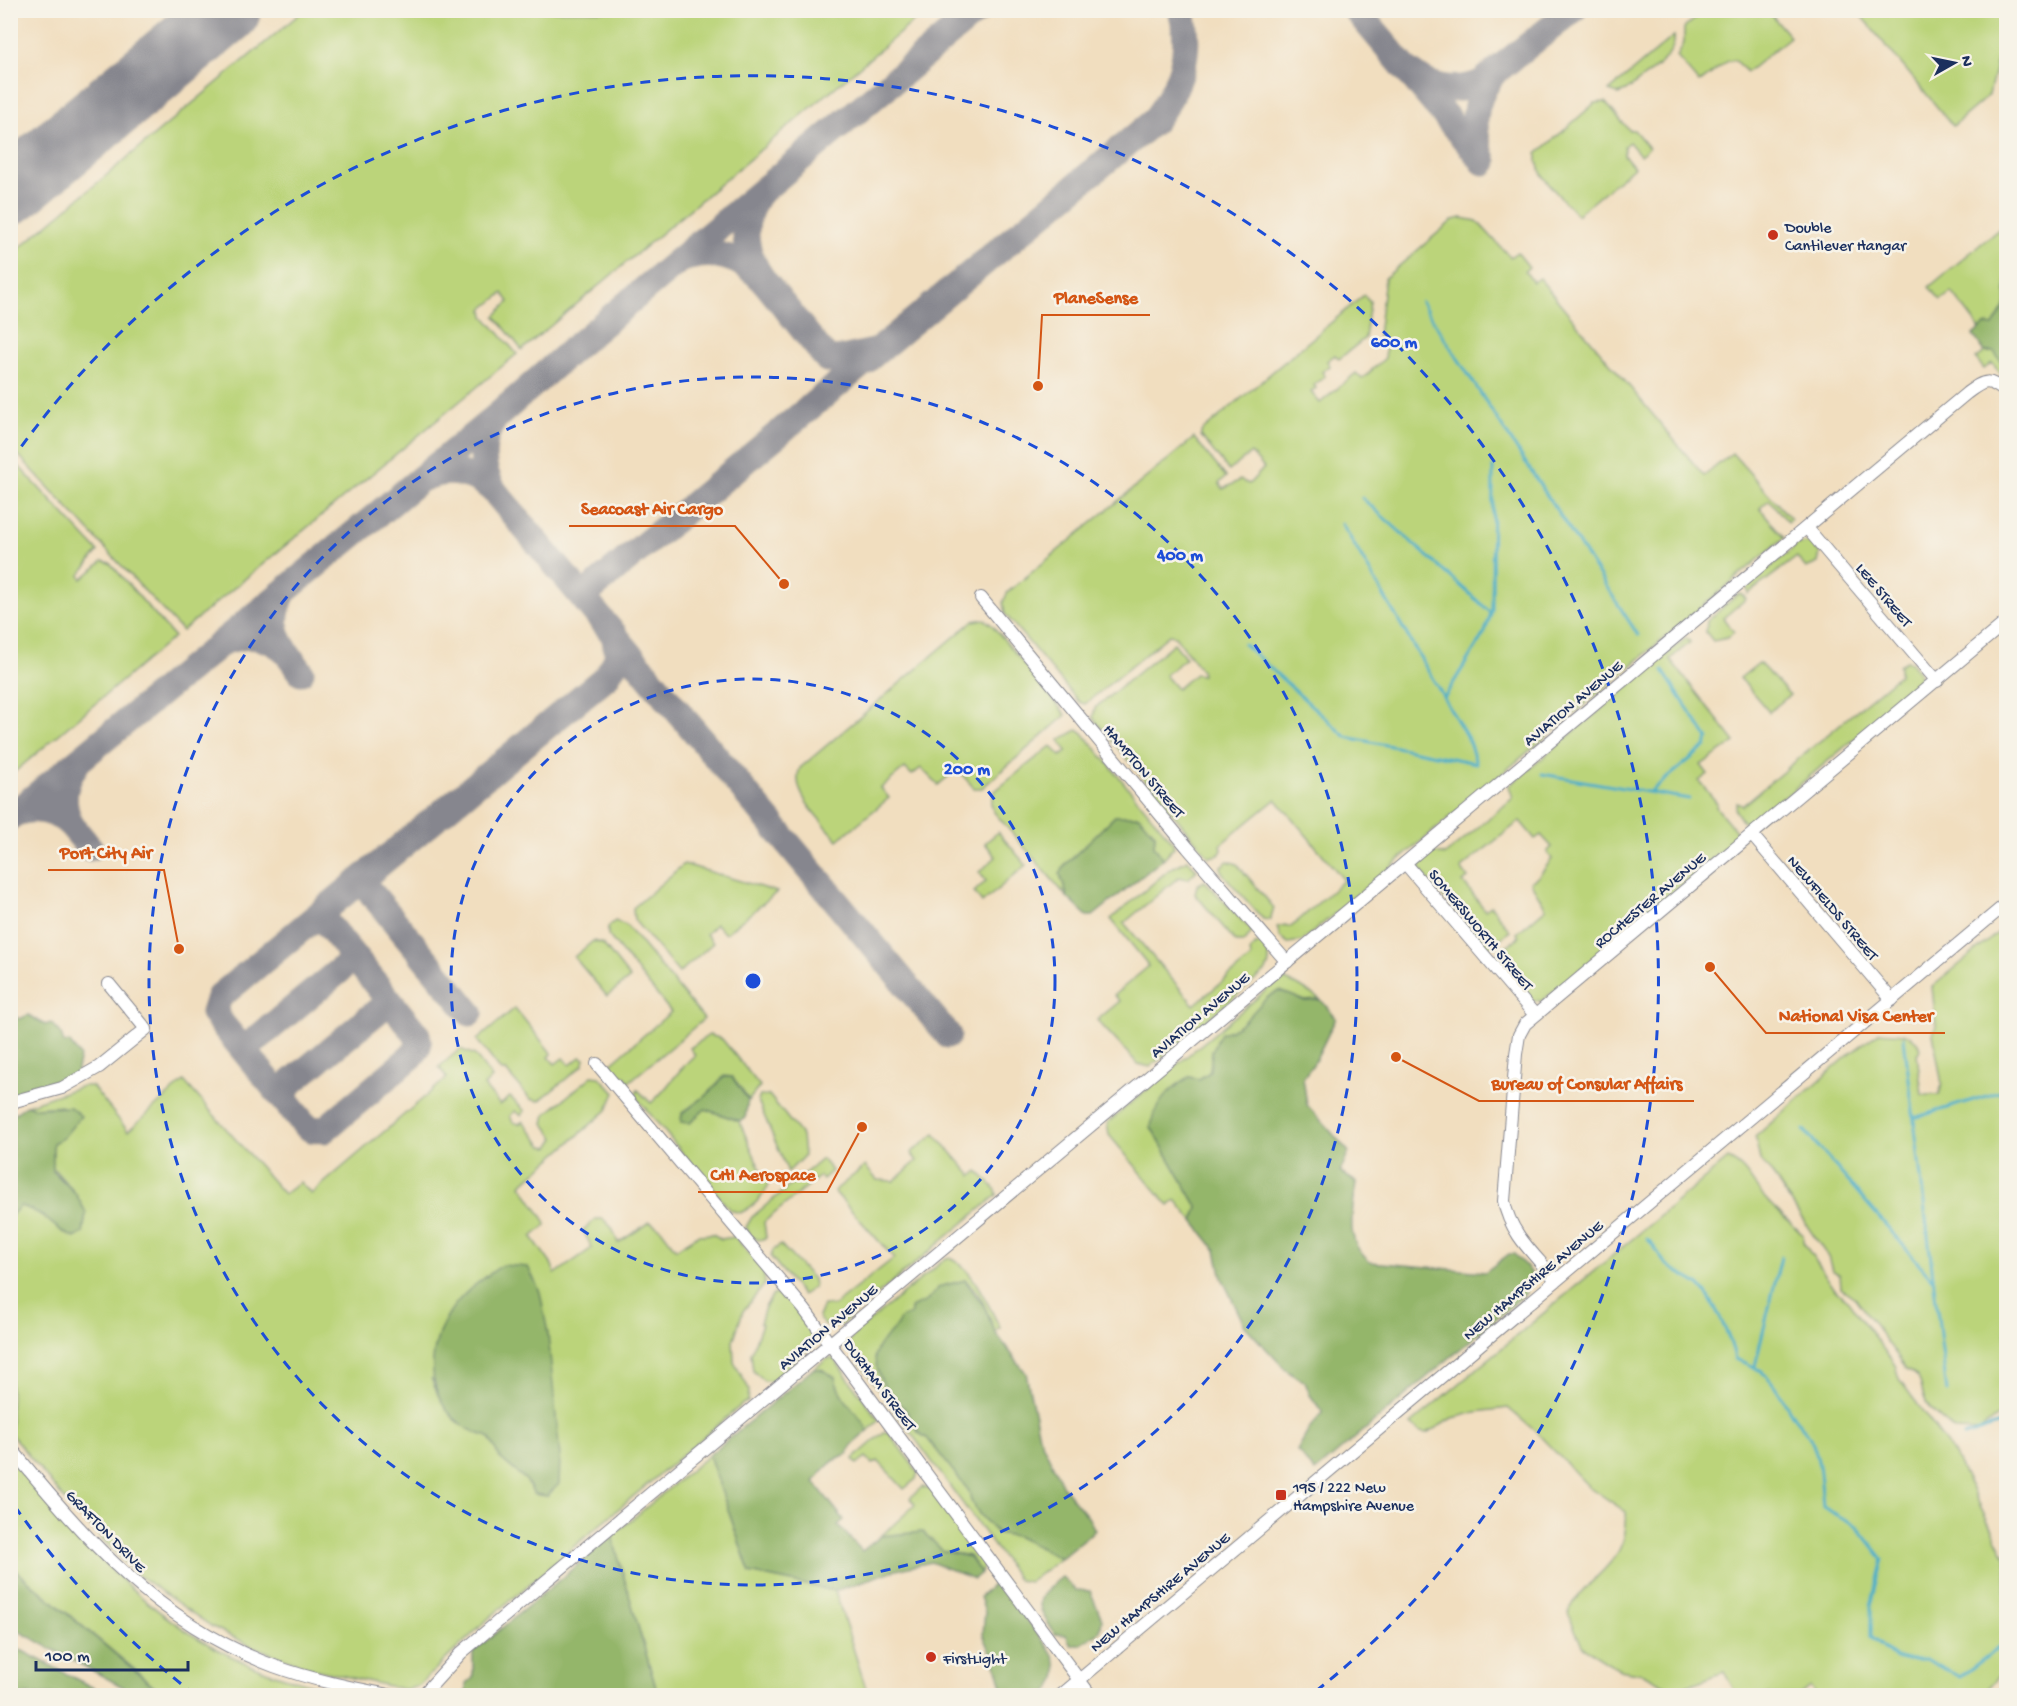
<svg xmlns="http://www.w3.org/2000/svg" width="2017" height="1706" font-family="'Gochi Hand',sans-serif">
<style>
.green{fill:#bbd47a;stroke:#6b826c;stroke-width:1.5;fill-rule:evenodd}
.forest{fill:#94b66a;stroke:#587264;stroke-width:1.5}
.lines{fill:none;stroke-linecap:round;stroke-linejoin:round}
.stream{stroke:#4aaec9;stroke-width:3}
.taxiway{stroke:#86868e;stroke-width:27}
.runway{stroke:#86868e;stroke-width:68}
.minor-casing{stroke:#86868e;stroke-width:14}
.minor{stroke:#fff;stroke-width:12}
.ring{fill:none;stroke:#1d4ed8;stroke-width:3;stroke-dasharray:10 8}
.poi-dot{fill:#c8321e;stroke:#f7f3e8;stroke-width:2}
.labels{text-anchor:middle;stroke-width:5;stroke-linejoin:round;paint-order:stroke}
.poi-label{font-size:16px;fill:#1b2f5e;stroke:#f7f3e8;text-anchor:start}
.street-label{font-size:16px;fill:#1b2f5e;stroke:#f7f3e8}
.centre{fill:#1d4ed8;stroke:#f7f3e8;stroke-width:3}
.ring-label{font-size:18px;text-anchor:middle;font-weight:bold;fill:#1d4ed8;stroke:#f7f3e8;stroke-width:5;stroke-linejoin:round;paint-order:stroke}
.leader{fill:none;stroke:#d45514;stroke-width:2}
.callout-dot{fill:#d45514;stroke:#f7f3e8;stroke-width:2}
.callout-label{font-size:18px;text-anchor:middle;font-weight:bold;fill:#d45514;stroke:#f7f3e8;stroke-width:5;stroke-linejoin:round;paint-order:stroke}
</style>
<rect width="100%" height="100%" fill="#f7f3e8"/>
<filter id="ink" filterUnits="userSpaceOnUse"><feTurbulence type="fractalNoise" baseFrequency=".0167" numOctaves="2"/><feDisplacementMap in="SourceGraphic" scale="12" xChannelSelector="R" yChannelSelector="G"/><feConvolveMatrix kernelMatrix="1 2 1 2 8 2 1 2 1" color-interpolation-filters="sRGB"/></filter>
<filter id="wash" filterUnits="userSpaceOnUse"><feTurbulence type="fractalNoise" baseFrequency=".008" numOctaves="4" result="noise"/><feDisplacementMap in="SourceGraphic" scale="24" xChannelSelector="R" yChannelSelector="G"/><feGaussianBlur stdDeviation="1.35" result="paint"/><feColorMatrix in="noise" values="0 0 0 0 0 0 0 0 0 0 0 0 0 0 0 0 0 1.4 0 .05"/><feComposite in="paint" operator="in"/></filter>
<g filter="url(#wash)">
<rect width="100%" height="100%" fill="#f1debf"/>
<g class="green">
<polygon points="1706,10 1768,11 1790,37 1747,72 1734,60 1728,61 1699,83 1677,57 1684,43 1684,28"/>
<polygon points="303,11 926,11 522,350 495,316 509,302 503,293 483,309 484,316 517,354 182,631 11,447 11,255"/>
<polygon points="1857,11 2006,11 2006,45 1998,57 1989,95 1953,126"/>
<path d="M 1674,36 C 1678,57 1640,79 1626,91 L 1618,94 L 1609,91 Z"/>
<path d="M 1605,102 L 1629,130 L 1634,130 L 1649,148 L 1640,155 L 1629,142 L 1624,146 L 1624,155 L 1634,167 L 1577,215 C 1564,199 1534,176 1537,154 L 1595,103 Z"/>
<polygon points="1462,218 1477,221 1510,257 1517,252 1529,267 1525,271 1533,282 1539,278 1704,476 1732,453 1791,519 1788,522 1769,500 1760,508 1784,538 1302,941 1288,943 1280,937 1277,927 1285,925 1291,927 1344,880 1276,799 1221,844 1222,850 1219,855 1209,857 1093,718 1095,708 1174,643 1186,658 1165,675 1177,689 1195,674 1202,675 1201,670 1175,636 1169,635 1085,704 1079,702 1005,614 1003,602 1008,592 1194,438 1226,477 1219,483 1223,489 1240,480 1249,484 1264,468 1251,453 1229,471 1201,436 1201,432 1364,295 1370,301 1365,338 1339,359 1335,355 1327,361 1330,366 1322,372 1325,376 1314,385 1316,388 1311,392 1320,403 1356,373 1362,379 1385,358 1386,350 1378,336 1385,278 1453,220"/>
<polygon points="2006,223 2006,304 1993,326 1985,325 1980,329 1952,292 1941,300 1929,287"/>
<path d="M 1985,352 L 1994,352 C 2004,361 2006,368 2006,380 L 1992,363 L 1984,369 L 1976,359 Z"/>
<polygon points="11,458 98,551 80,575 82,579 103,561 110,563 174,637 11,775"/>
<polygon points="1809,543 1820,553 1818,563 1806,568 1797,557 1748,594 1747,587 1798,544"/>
<polygon points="1741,594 1746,599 1723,618 1734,632 1727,638 1713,641 1706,632 1707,621 1737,595"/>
<path d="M 984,619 L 993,626 L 1066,715 L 982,788 L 974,788 L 957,769 L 938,785 L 921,768 L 912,775 L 905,768 L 881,788 L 889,798 L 838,840 C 823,822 789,793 800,768 L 973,621 Z"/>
<polygon points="1686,638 1690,642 1688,644 1670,659 1735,742 1701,765 1708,774 1699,781 1717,803 1716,807 1736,831 1736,839 1542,1001 1529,1000 1497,958 1500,951 1519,937 1517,933 1546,908 1530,882 1538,877 1552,859 1547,852 1552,847 1541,835 1535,839 1520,821 1461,868 1468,878 1463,882 1485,910 1491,906 1510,931 1487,948 1423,874 1419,865 1431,852 1445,855 1513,798 1509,786"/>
<path d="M 1906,661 L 1911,662 C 1918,671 1924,677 1916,687 L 1753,824 L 1743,822 L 1735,810 L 1737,802 L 1742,806 L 1899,675 L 1899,665 Z"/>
<polygon points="1759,663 1790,695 1769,712 1740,678"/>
<polygon points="1077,730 1082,732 1172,841 1174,847 1163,859 1154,846 1155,834 1151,829 1115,816 1066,864 1060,874 1068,898 994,812 991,804 995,791 1051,746 1061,756 1067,751 1059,740"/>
<polygon points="998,832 1026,865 982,903 974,892 986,881 979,872 996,857 985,843"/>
<path d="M 1188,860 L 1197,870 L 1188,879 L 1179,877 L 1124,923 L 1194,1005 L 1251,958 L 1250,951 L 1255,945 L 1262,944 C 1269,953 1272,960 1266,971 L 1150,1067 L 1138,1064 L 1097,1020 L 1120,1001 L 1114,995 L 1149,966 L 1111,919 L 1170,869 Z"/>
<polygon points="1228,861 1237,864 1274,908 1270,920 1263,919 1222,873 1221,866"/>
<polygon points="684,864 777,892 725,934 716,924 706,934 713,943 679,973 634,920 633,908"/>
<polygon points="1205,881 1252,931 1245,942 1236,942 1195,894 1197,885"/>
<polygon points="615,921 626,925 704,1019 629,1082 624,1075 618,1080 608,1066 671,1012 608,935 608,927"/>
<path d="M 2006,926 L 2006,1410 L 1979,1431 L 1954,1430 C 1945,1422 1935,1415 1928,1406 C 1918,1392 1927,1379 1907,1369 L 1855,1298 L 1841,1288 L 1840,1275 L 1832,1270 L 1828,1257 L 1773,1175 L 1760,1160 L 1755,1137 L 1852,1052 L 1880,1032 C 1896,1034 1916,1030 1920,1050 L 1917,1054 L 1922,1095 L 1939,1095 L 1942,1084 L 1933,1034 L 1936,1026 L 1932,987 Z"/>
<polygon points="593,941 603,944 630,978 607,996 574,957"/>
<path d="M 1285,980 L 1299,986 L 1321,1000 L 1305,1001 L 1280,991 C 1265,999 1242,1030 1229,1031 L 1212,1051 L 1210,1072 L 1199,1079 L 1190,1077 C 1167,1090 1157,1103 1151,1127 L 1198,1208 L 1193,1221 L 1176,1200 L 1169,1206 L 1109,1135 L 1107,1123 L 1276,982 Z"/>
<polygon points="515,1008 552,1054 549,1057 555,1064 563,1058 570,1065 580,1057 585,1059 583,1065 539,1101 530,1099 506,1071 501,1071 477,1040"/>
<path d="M 709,1035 L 722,1039 L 760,1086 L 749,1100 L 732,1077 L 724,1076 L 708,1094 L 682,1113 L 681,1122 L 690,1123 L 705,1109 L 739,1121 L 763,1175 L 767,1175 C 773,1191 753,1207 740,1213 L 730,1210 L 635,1096 L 638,1090 L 651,1103 C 668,1089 678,1069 695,1055 L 690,1048 Z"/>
<path d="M 460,1049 L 475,1055 L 492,1078 L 484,1086 L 500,1105 L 510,1097 L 525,1111 L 521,1115 L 515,1111 L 510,1116 L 513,1122 L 519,1124 L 523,1121 L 543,1146 L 549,1147 L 555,1138 L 544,1124 L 546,1114 L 592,1076 L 600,1077 L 615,1093 L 607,1110 L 521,1185 L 545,1221 L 546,1225 L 532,1237 L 552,1265 L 555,1274 L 592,1248 L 583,1230 L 596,1219 L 603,1219 L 612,1228 L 618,1243 L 650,1222 L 661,1229 L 676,1249 L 698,1235 L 713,1234 L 721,1239 L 735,1237 L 763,1269 L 765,1284 L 743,1311 L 733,1341 L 734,1362 L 749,1389 L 748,1402 L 744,1403 L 488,1619 L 419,1685 L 407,1690 L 313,1669 L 249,1645 L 211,1626 L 135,1573 L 64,1499 L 11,1434 L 10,1216 L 20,1206 C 36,1210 53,1218 62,1232 L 83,1233 L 86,1213 L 76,1194 L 52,1167 L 53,1143 L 61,1106 L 34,1108 L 27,1105 L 82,1086 L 92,1086 L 128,1131 L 184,1081 L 284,1194 L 300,1182 L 311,1194 L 447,1078 L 439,1067 ZM 431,1378 L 547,1496 L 534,1494 L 526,1480 L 500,1458 L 489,1437 C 453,1422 445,1415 431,1378 Z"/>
<polygon points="769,1095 802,1136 804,1156 788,1172 758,1101 760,1096"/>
<path d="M 935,1134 L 972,1176 L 978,1171 L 996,1190 L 997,1195 L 841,1325 C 832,1329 823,1326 818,1317 L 823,1305 L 833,1306 L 894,1258 L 834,1191 L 865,1166 L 877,1180 L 894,1181 L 917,1161 L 911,1153 Z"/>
<polygon points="822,1159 832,1171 823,1179 820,1176 764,1222 766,1238 759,1240 751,1237 746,1227 752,1217"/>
<path d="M 1728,1159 C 1747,1167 1751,1183 1764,1197 C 1776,1211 1790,1222 1803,1235 L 1803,1242 L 1836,1291 L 1848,1301 L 1895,1365 L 1899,1379 L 1954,1454 L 2006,1557 L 2006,1668 L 1981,1695 L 1818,1695 L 1810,1687 L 1798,1695 L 1737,1695 L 1724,1672 L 1681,1688 L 1668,1687 L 1643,1674 L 1620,1670 L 1582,1646 L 1568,1613 C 1588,1572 1630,1567 1626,1512 L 1588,1486 L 1535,1431 L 1508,1408 L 1476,1412 L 1453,1418 L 1427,1433 L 1420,1432 L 1411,1424 Z"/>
<polygon points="781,1245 813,1279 814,1287 802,1295 771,1257 773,1250"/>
<path d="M 950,1258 C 970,1263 991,1310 1000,1328 L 995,1332 C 988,1315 981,1291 965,1280 L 939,1287 L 927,1301 L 911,1308 L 911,1314 L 901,1319 C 896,1333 881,1340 875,1357 L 890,1395 L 906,1410 L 918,1433 L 927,1438 L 969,1491 L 971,1501 L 980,1515 L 997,1533 L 1016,1536 L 1061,1558 L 1029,1582 L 1019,1580 L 847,1346 L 854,1334 L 944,1260 Z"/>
<path d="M 779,1294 C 793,1298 817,1327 816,1342 L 773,1381 L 764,1381 L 753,1371 L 751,1353 L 762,1324 L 760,1323 L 765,1307 L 773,1295 Z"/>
<path d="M 829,1358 L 834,1359 L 879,1420 L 868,1431 C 858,1411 838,1398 835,1377 L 821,1369 L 813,1369 Z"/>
<polygon points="884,1432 888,1432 918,1472 916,1479 904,1489 878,1461 873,1464 866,1457 857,1464 853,1459"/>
<polygon points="709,1455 750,1573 835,1591 868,1695 658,1695 612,1536"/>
<path d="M 10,1456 C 84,1543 148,1625 258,1668 C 288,1680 320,1687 351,1695 L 165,1695 L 11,1566 Z"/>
<polygon points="922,1487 932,1490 982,1558 984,1564 981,1573 969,1556 943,1551 923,1532 881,1536 915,1505 910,1498"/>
</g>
<g class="forest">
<polygon points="2006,304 2006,369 1994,352 1985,352 1973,335 1985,325 1993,326"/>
<polygon points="1115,816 1139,816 1155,835 1154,846 1163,859 1093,916 1087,916 1068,898 1060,874 1066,864"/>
<path d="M 1280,991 L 1305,1001 L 1321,1000 L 1336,1018 L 1314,1063 L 1303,1078 L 1307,1105 L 1349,1152 L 1340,1172 L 1356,1182 C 1353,1214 1343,1240 1370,1262 L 1485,1272 L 1509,1254 L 1514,1254 L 1531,1272 L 1531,1278 L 1522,1287 L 1526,1293 L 1315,1472 L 1297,1451 L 1311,1426 L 1323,1413 L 1310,1395 L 1305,1382 L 1287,1371 L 1245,1326 L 1222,1278 L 1216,1250 L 1193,1221 L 1198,1208 L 1151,1127 C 1153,1104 1170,1089 1189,1077 L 1199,1079 L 1210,1072 L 1212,1051 L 1221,1033 C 1253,1025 1257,997 1280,991 Z"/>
<path d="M 13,1015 L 19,1019 L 29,1015 L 45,1025 L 51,1023 L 60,1032 L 64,1043 L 69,1042 L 80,1056 L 76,1074 C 54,1087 33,1087 11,1096 L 11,1016 Z"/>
<polygon points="724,1077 732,1077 748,1100 745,1119 740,1121 705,1109 690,1123 681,1122 682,1114 708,1094"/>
<path d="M 27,1105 L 34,1108 L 70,1107 L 81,1116 L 63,1138 L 53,1143 L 53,1171 L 76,1194 L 86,1213 L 83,1233 L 75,1238 C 54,1231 48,1213 20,1206 L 11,1216 L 11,1116 Z"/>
<path d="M 502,1265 L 528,1267 L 540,1292 L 548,1334 L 560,1457 L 559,1484 L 547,1496 L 534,1494 L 526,1480 L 500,1458 L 489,1437 C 431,1422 419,1363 448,1315 C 461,1293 481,1280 502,1265 Z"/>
<path d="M 965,1280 L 984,1306 L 995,1332 L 1026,1373 L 1039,1436 L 1063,1487 L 1088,1517 L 1095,1530 L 1061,1558 L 1016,1536 L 997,1533 L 980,1515 L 971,1501 L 969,1491 L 927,1438 C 913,1431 913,1420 905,1409 C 902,1404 895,1401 891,1396 C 884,1388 875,1368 875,1357 C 876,1340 896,1333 900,1319 L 911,1314 L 911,1308 L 927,1301 L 939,1287 Z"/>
<path d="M 813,1369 L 821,1369 L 835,1377 C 838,1398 858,1411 868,1431 L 853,1444 L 847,1454 C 832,1459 824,1469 814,1482 L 844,1520 L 838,1525 L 862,1551 L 881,1536 L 923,1532 L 943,1551 L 969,1557 L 981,1573 L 974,1579 L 931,1562 L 892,1571 L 835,1591 L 750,1573 L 709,1455 Z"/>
<polygon points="612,1536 658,1695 466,1695 466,1684 473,1678 473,1652"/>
<polygon points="10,1566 163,1694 163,1695 138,1695 11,1627"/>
<path d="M 1062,1577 L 1076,1590 L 1090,1591 L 1102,1619 L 1100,1631 L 1080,1645 L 1071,1645 L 1066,1635 L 1055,1634 C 1036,1605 1032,1600 1062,1577 Z"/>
<path d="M 993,1584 L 1001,1587 C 1015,1606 1045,1639 1054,1658 C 1061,1672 1055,1686 1045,1695 L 993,1695 L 992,1692 L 998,1692 L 1002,1687 L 996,1664 L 983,1634 L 985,1611 L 980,1597 Z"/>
<polygon points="11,1645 107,1695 11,1695"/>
</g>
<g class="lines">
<g class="stream">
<polyline points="1421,302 1638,635"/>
<polyline points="1362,498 1490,612"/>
<polyline points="1244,644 1346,737 1476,763 1468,739 1342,524"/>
<polyline points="1444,698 1485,632 1492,610 1493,467"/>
<polyline points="1542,774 1689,799"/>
<polyline points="1650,792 1706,746 1708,739 1663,671"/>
<polyline points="1904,1038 1947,1392"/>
<polyline points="1914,1118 2006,1090"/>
<polyline points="1804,1130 1934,1281"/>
<path d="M 1647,1239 C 1657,1246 1658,1256 1666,1264 C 1676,1273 1688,1277 1698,1284 C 1712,1295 1732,1341 1735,1359 C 1771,1370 1775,1386 1793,1416 C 1798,1424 1806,1430 1810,1438 C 1821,1458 1821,1485 1823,1507 L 1857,1526 L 1883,1559 L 1871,1606 L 1871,1637 L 1896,1659 L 1925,1659 L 1960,1677 L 2006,1642"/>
<polyline points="1755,1366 1781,1257"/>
<polyline points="1964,1436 2006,1422"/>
</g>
<g class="taxiway">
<path d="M 1356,10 L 1484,162 C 1471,131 1471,105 1491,77"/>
<path d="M 1414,74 C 1433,90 1458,92 1481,83 L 1573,10"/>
<path d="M 680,260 C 713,248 740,256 764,281 C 744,254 739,225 757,196"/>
<polyline points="764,281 827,359 837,360 874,352"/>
<path d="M 424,478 C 449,467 474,473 494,491 L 948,1035"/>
<path d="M 494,491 C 480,468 479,441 495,418"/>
<path d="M 583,596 L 1154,121 C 1179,88 1194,53 1181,10"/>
<path d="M 225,641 C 248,633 265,635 285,650 C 272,630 273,614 283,593"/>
<polyline points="285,650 301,672"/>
<path d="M 16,813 C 37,806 55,810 71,825 C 61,805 62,785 75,767"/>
<polyline points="10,817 497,416 573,349 978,10"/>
<polyline points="71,825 90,848"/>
<polyline points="372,894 470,1013"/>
<path d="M 329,926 L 417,1035 C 420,1045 418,1048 412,1056 L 324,1130 L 311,1129 L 304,1124 L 222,1024 L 214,1013 L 219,997 L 607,676 L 618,657 L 614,634"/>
<polyline points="253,1042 340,970"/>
<polyline points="286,1102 285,1091 288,1085 379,1010"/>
</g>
<polyline class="runway" points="10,191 227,10"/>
</g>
</g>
<g filter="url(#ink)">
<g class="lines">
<g class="minor-casing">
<g id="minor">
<polyline points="1807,528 1937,681"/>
<polyline points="981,598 1188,848 1287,962"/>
<polyline points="1752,835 1892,1000"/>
<polyline points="1405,863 1535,1015"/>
<polyline points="597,1064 804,1309 1091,1696"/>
<polyline points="10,1106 15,1101 62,1088 99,1067 146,1029 109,984"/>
<path d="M 1556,1280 C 1535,1255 1510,1234 1504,1201 L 1516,1054 L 1519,1035 L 1525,1024 L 2006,622"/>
<path d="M 10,1447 C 85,1539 158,1623 274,1666 C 312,1680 353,1688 393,1696"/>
<path d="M 422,1696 L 461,1653 L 534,1591 L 1967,393 C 1986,379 1988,379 2006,392"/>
<polyline points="1060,1696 2006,904"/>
</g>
</g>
<use href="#minor" class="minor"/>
</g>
</g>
<g class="ring">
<circle cx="753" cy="981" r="302"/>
<circle cx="753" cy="981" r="604"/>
<path d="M195 1695A906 906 0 0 1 11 1501M11 461A906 906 0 1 1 1311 1695"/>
</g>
<g class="poi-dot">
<circle cx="1773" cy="235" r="6"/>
<rect x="1275" y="1489" width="12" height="12" rx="3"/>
<circle cx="931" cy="1657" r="6"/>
</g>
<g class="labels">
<g class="poi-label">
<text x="1785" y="232">Double<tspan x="1785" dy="18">Cantilever Hangar</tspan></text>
<text x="1293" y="1492">195 / 222 New<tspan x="1293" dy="18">Hampshire Avenue</tspan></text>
<text x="943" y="1663">FirstLight</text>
</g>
<g class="street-label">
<text transform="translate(1885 594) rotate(50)" y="6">LEE STREET</text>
<text transform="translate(1572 702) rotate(-40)" y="6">AVIATION AVENUE</text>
<text transform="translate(1145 770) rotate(50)" y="6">HAMPTON STREET</text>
<text transform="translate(1649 899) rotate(-40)" y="6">ROCHESTER AVENUE</text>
<text transform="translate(1834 907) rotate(50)" y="6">NEWFIELDS STREET</text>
<text transform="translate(1482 929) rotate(50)" y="6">SOMERSWORTH STREET</text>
<text transform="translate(1199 1014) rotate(-40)" y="6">AVIATION AVENUE</text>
<text transform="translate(1532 1279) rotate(-40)" y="6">NEW HAMPSHIRE AVENUE</text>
<text transform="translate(827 1326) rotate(-40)" y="6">AVIATION AVENUE</text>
<text transform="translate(881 1384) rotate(53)" y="6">DURHAM STREET</text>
<text transform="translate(107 1530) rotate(46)" y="6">GRAFTON DRIVE</text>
<text transform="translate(1159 1591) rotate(-40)" y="6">NEW HAMPSHIRE AVENUE</text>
</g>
</g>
<circle cx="753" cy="981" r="9" class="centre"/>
<g class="ring-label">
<text x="1394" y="347">600 m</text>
<text x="1180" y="560">400 m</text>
<text x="967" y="774">200 m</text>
</g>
<path class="leader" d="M1038 386L1042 315H1150M784 584L735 526H569M179 949L164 870H48M1710 967L1766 1033H1945M1396 1057L1479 1101H1694M862 1127L827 1192H698"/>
<g class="callout-dot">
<circle cx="1038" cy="386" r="6"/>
<circle cx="784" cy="584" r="6"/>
<circle cx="179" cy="949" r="6"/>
<circle cx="1710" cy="967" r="6"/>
<circle cx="1396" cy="1057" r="6"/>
<circle cx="862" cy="1127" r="6"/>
</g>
<g class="callout-label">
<text x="1096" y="303">PlaneSense</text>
<text x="652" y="514">Seacoast Air Cargo</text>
<text x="106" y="858">Port City Air</text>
<text x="1856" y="1021">National Visa Center</text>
<text x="1587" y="1089">Bureau of Consular Affairs</text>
<text x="763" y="1180">CHI Aerospace</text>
</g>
<rect width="2017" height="1706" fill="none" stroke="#f7f3e8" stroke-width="36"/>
<g transform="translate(1954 63) rotate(81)" stroke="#f7f3e8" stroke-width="4.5" paint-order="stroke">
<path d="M0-4.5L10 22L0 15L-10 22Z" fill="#1b2f5e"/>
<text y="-9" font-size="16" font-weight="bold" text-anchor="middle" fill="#1b2f5e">N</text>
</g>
<path d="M36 1661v9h152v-9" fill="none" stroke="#1b2f5e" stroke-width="3"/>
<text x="45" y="1661" font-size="18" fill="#1b2f5e" stroke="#f7f3e8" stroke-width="4.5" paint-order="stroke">100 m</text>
</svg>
